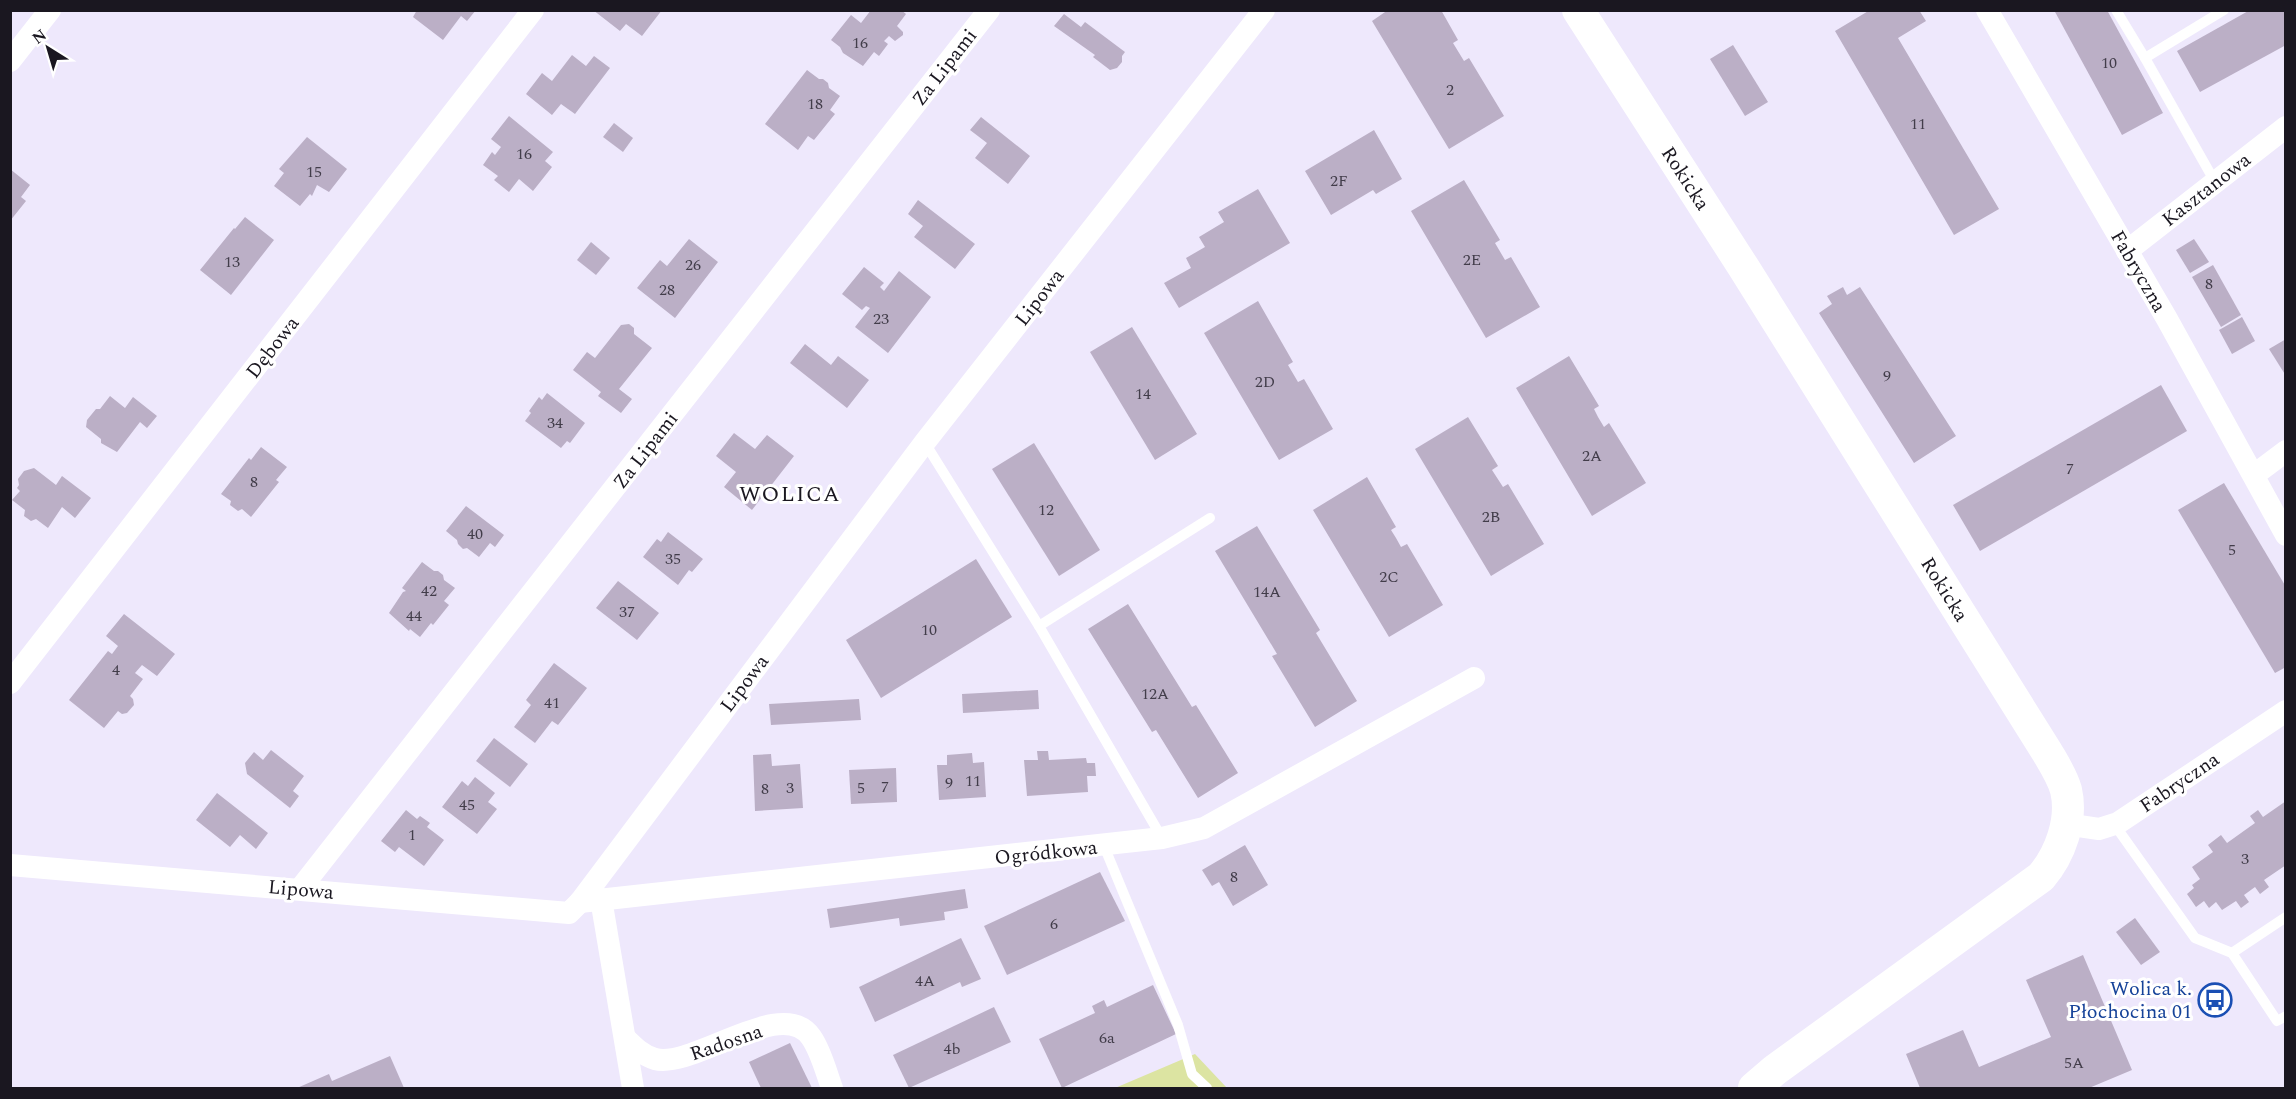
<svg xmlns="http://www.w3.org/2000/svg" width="2296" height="1099" font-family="Spectral,serif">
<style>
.green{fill:#dce4a2}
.building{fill:#bbafc6}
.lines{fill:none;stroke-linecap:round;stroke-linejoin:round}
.service{stroke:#fff;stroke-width:10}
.minor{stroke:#fff;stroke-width:22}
.secondary{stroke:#fff;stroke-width:32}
.labels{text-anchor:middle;stroke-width:6;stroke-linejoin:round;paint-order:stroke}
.number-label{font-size:16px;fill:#423d4a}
.street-label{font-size:20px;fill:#1a1720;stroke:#fff}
.transit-label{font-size:20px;fill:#164399;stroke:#fff;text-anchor:end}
.quarter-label{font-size:22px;letter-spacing:1.5px;fill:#1a1720;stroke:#fff}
</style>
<rect width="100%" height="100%" fill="#eee8fc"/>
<polygon class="green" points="1195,1054 1227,1088 1115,1088"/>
<g class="building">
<polygon points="417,10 476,10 467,21 461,16 443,40 413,17"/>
<polygon points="593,10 662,10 642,36 626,24 620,31"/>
<polygon points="871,10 901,10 906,14 897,26 903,32 903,35 895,41 889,36 884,41 888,44 879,56 874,52 863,66 843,53 840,47 831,40 851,15 861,23"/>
<polygon points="1388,10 1441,10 1458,40 1453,43 1464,61 1469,58 1504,116 1449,149 1372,21"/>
<polygon points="1870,10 1919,10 1926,21 1898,38 1999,209 1954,235 1835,31"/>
<polygon points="2054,10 2107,10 2163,113 2122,135"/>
<polygon points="2250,10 2286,10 2286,45 2200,92 2177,51"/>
<polygon points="1064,14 1081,27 1085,22 1125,52 1122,56 1122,62 1117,68 1110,70 1093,57 1095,55 1054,26"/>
<polygon points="1733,45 1768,102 1745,116 1710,59"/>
<polygon points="572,55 586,66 594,56 610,68 575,114 561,104 552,115 526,94 542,73 552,81"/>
<polygon points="807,70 819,79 823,79 828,83 829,88 840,96 830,110 835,114 814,140 808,136 798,150 765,124"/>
<polygon points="509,116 553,152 545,161 552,167 533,191 519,179 509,192 494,180 498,176 483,165 492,152 495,155 501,147 491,139"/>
<polygon points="981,117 1030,156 1008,184 975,158 987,143 970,130"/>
<polygon points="614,123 633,138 623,152 603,137"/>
<polygon points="1374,130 1402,179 1376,194 1373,190 1331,215 1305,171"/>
<polygon points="307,137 347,169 329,192 317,185 312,196 310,194 300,206 274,186 284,173 279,169"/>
<polygon points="10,169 30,185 21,197 26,201 10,221"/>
<polygon points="1464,180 1500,240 1495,243 1505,260 1511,257 1540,307 1486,338 1411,211"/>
<polygon points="1258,189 1290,243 1179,308 1164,283 1191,268 1186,258 1205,247 1199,237 1224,222 1218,212"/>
<polygon points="918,200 975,244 955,269 914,237 923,226 908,214"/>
<polygon points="245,217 274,240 231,295 200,270 234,228 235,229"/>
<polygon points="689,239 718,262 675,318 637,288 660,260 667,266"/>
<polygon points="2194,239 2209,262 2190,273 2176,250"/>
<polygon points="591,242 610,258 596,275 577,260"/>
<polygon points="2213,265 2241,315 2221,327 2192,277"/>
<polygon points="864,267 884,283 880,287 884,291 899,271 931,297 888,353 855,327 870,308 866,306 862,310 842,294"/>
<polygon points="1843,287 1847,295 1860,287 1956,436 1914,463 1819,313 1832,304 1827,296"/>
<polygon points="1258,301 1293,362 1288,365 1298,382 1304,379 1333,429 1279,460 1204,333"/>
<polygon points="2242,317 2255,341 2232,354 2219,330"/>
<polygon points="629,324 634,328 634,334 652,348 619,389 632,399 621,413 598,396 601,392 573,370 587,352 595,358 621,325"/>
<polygon points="1132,327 1197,434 1155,460 1090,352"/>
<polygon points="2286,339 2286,376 2269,349"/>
<polygon points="805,344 831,365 838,356 869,380 847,408 790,363"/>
<polygon points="1569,356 1599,406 1594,409 1598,417 1604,427 1609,423 1646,483 1592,516 1516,388"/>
<polygon points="2161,385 2187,431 1980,551 1953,505"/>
<polygon points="547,393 585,423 570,443 567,441 561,448 525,421 531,413 529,411 539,397 542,400"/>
<polygon points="110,396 125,408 133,397 157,416 147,428 140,422 117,452 101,443 101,439 86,427 87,420 96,409 100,409"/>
<polygon points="1468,417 1498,466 1492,470 1503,487 1508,484 1544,544 1491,576 1415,449"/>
<polygon points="734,433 755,449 767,435 794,456 752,510 724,487 736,472 716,456"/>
<polygon points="1034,443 1100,550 1059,576 992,469"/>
<polygon points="261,447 287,467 276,480 279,482 251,517 242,509 238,511 230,505 231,501 221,494 249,458 251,460"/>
<polygon points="34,468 56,485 62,476 91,498 75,518 62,507 48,528 36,519 31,521 24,516 25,510 12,500 20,491 17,488 19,485 18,479 24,471"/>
<polygon points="1367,477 1396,527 1391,530 1396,538 1401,547 1407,544 1443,605 1389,637 1313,510"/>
<polygon points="2224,483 2286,587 2286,667 2275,673 2178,510"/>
<polygon points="466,506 504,535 495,547 490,543 479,557 467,548 463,549 458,544 457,540 446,531"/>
<polygon points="1257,526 1320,630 1316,633 1357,701 1315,727 1272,656 1277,654 1215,551"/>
<polygon points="668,532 703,559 692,572 689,570 678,585 643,557 657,539 661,542"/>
<polygon points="976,559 1012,617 881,698 846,640"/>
<polygon points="422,562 434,571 438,571 443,575 444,580 455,588 444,601 449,605 433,625 431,623 420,637 410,629 409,631 389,613 403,592 406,591 402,588"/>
<polygon points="618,581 659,613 637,640 596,608"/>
<polygon points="1128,604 1192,707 1196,705 1238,773 1198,798 1156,730 1152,732 1088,629"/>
<polygon points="124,614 175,654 157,676 142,665 135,673 143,679 130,696 133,699 134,705 127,713 122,714 118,711 104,728 69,700 108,651 112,654 118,646 106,636"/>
<polygon points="554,663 587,688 558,725 552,721 535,743 514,727 531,705 526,700"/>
<polygon points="1038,690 1039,709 963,713 962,694"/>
<polygon points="859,699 861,720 771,725 769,704"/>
<polygon points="494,738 528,764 510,787 476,761"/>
<polygon points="271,750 304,776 293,791 299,796 290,808 247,774 245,763 254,752 263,760"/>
<polygon points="1037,751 1048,751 1049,760 1086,758 1087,763 1095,763 1096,776 1087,776 1088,792 1027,796 1024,760 1038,760"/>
<polygon points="972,753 973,763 984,762 986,797 939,800 937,765 947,765 947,755"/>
<polygon points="771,754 772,766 800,764 803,808 755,811 753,755"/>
<polygon points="896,768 897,802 851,804 849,770"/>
<polygon points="475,777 495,793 488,802 497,809 477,834 442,807 462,781 468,786"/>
<polygon points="217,793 268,833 256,849 240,835 230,847 196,820"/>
<polygon points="2286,801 2286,865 2264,880 2269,887 2260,894 2255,887 2244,895 2249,902 2241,908 2236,901 2222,910 2216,902 2209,908 2204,901 2196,907 2187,894 2194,888 2192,885 2200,879 2192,867 2213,852 2208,845 2221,835 2227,843 2255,823 2250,816 2258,810 2263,817"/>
<polygon points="406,810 417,819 420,816 430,823 427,827 444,840 424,866 399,847 395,852 381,841"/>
<polygon points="1245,845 1268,885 1233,906 1219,882 1212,886 1202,870"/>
<polygon points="1100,872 1125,921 1007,975 984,926"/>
<polygon points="965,889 968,908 944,912 945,920 900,926 899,918 830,928 827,909"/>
<polygon points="2135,918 2160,952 2141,965 2116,932"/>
<polygon points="961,938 981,979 962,987 960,982 875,1022 859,987"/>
<polygon points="2083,955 2132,1070 2089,1088 1920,1088 1906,1054 1963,1030 1979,1067 2051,1037 2026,980"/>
<polygon points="1153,985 1176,1034 1062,1088 1039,1039 1095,1013 1092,1006 1104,1000 1107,1007"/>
<polygon points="994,1007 1011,1042 909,1088 893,1055"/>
<polygon points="790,1043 812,1088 761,1088 749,1062"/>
<polygon points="390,1056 404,1088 297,1088 329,1074 332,1081"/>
</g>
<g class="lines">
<g class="service">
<polyline points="2116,10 2145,58"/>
<polyline points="2215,182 2145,58 2224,10"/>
<polyline points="925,443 1039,626 1162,838"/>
<polyline points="1039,626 1210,518"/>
<polyline points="2114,824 2195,938 2232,953 2277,1021 2286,1016"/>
<polyline points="1104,846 1178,1025 1192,1074 1207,1088"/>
<polyline points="2232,953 2286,917"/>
</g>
<g class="minor">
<polyline points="1987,10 2167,319 2286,535"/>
<polyline points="10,61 50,10"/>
<polyline points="2127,251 2286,127"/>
<polyline points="2254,475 2286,451"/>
<polyline points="10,683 533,10"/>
<polyline points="2065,824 2099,829 2118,823 2286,711"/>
<polyline points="10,865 569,913 580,902 925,442 1264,10"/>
<polyline points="300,889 989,10"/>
<polyline points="601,899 633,1088"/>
<polyline points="580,902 1162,838 1204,828 1474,678"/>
<path d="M 625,1038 C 634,1047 642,1055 655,1059 C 694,1069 782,995 811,1037 C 821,1051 826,1072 832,1088"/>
</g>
<path class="secondary" d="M 1578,10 L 1744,268 L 2047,752 C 2054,764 2062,776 2066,790 C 2073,820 2060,855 2041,877 L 1775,1070 L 1754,1088"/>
</g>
<defs>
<g id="bus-ring" transform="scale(1.725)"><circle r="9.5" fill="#fff" stroke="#1a4fb4" stroke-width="1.5"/><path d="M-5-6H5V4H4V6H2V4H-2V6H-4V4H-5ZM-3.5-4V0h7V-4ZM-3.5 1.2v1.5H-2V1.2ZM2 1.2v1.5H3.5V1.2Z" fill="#1a4fb4"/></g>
</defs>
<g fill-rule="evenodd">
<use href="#bus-ring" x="2215" y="1000"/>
</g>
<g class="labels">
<g class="number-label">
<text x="860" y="48">16</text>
<text x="2109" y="68">10</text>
<text x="1450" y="95">2</text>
<text x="815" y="109">18</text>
<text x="1918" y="129">11</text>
<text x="524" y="159">16</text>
<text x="314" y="177">15</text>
<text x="1339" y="186">2F</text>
<text x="1472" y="265">2E</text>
<text x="232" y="267">13</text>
<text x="693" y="270">26</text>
<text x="2209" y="289">8</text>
<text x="667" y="295">28</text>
<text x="881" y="324">23</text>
<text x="1887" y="381">9</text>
<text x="1265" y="387">2D</text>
<text x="1143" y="399">14</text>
<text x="555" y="428">34</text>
<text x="1592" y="461">2A</text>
<text x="2070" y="474">7</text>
<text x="254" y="487">8</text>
<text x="1046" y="515">12</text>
<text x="1491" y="522">2B</text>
<text x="475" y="539">40</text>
<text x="2232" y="555">5</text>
<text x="673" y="564">35</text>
<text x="1389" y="582">2C</text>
<text x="429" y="596">42</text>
<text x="1267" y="597">14A</text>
<text x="627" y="617">37</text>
<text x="414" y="621">44</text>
<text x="929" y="635">10</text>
<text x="116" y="675">4</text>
<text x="1155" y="699">12A</text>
<text x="552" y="708">41</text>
<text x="973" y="786">11</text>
<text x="949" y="788">9</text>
<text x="885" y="792">7</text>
<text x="790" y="793">3</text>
<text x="861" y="793">5</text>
<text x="765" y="794">8</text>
<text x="467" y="810">45</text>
<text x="412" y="840">1</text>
<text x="2245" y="864">3</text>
<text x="1234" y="882">8</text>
<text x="1054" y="929">6</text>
<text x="925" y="986">4A</text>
<text x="1107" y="1043">6a</text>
<text x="952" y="1054">4b</text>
<text x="2074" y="1068">5A</text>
</g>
<g class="street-label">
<text transform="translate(944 67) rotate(-52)" y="7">Za Lipami</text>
<text transform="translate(1686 178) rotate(57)" y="7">Rokicka</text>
<text transform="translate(2206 189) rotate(-38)" y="7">Kasztanowa</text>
<text transform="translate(2139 271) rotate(60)" y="7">Fabryczna</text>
<text transform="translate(1039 297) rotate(-52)" y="7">Lipowa</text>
<text transform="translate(272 347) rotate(-52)" y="7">Dębowa</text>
<text transform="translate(645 450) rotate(-52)" y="7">Za Lipami</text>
<text transform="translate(1945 589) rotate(58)" y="7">Rokicka</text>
<text transform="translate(744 683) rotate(-53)" y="7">Lipowa</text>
<text transform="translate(2179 782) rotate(-34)" y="7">Fabryczna</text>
<text transform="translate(1046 852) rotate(-6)" y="7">Ogródkowa</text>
<text transform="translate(301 889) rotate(5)" y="7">Lipowa</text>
<text transform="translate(726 1042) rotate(-19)" y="7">Radosna</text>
</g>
<g class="transit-label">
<text x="2192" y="995">Wolica k.<tspan x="2192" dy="23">Płochocina 01</tspan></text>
</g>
<g class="quarter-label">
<text x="790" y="501">WOLICA</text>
</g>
</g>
<rect width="2296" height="1099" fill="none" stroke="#1a1720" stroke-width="24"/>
<g transform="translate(48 48) rotate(323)" stroke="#ffffff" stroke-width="4.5" paint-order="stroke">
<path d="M0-4.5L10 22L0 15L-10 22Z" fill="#1a1720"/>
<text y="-9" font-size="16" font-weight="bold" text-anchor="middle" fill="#1a1720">N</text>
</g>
</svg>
